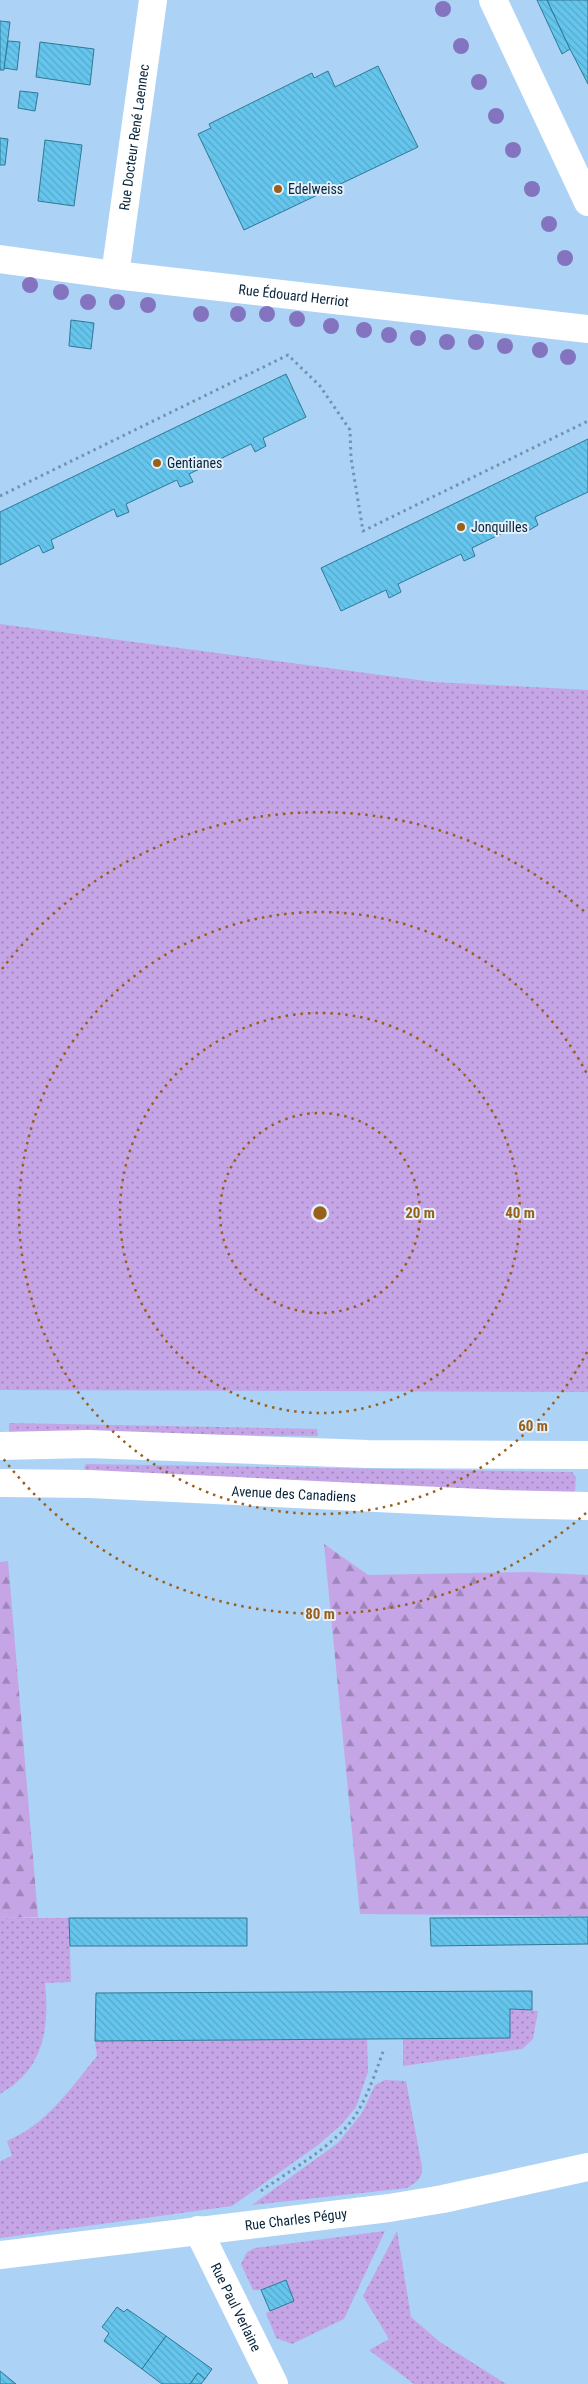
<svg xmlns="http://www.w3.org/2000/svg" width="588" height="2384" font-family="'Roboto Condensed',sans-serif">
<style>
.grass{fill:url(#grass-dots)}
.forest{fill:url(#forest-firs)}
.building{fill:url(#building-back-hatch);stroke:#2e7995}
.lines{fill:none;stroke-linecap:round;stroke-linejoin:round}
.path{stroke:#7193b2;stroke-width:3;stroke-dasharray:2.5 4;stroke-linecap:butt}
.minor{stroke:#fff;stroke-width:28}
.secondary{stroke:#fff;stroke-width:28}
.tree{fill:#8474bf}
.ring{fill:none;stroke:#98601b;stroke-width:2.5;stroke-dasharray:2.5 5}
.poi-dot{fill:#98601b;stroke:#e3f0fc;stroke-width:2}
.labels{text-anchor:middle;stroke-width:4;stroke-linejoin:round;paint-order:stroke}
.street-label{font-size:14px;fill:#09243a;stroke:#e3f0fc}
.poi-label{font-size:14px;fill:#09243a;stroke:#e3f0fc;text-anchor:start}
.centre{fill:#98601b;stroke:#e3f0fc;stroke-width:2.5}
.ring-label{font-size:15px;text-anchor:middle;font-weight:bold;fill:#98601b;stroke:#e3f0fc;stroke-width:4;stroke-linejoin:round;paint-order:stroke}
</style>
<defs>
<pattern id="grass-dots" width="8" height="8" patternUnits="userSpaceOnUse" patternTransform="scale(1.25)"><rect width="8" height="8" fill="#c5a5e6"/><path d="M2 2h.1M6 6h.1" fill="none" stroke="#9e86bb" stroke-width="1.8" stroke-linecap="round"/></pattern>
<pattern id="forest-firs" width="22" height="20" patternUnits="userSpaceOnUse" patternTransform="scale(1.25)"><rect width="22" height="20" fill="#c5a5e6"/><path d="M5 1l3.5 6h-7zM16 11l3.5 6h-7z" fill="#9e86bb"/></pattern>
<pattern id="building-back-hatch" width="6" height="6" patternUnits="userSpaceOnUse" patternTransform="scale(1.25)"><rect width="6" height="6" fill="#65c5ec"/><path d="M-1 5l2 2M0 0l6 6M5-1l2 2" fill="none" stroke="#56a9cb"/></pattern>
</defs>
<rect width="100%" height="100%" fill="#acd2f5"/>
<g class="grass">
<polygon points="0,624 433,682 588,690 588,1392 0,1390"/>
<polygon points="9,1423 317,1429 318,1436 9,1433"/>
<polygon points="86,1464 572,1472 576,1477 575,1491 569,1493 86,1473 84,1468"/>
<path d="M 0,1918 L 69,1918 L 71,1982 L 45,1983 C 50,2029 43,2070 0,2094 Z"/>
<polygon points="510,2009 538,2011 533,2039 522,2049 403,2066 403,2038 510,2038"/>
<path d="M 367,2039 L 368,2072 L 356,2107 L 341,2125 L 318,2145 L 232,2206 L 0,2238 L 0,2161 L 12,2156 L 7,2141 C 47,2124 70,2089 97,2056 L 95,2041 Z"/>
<path d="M 385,2080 L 406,2081 L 422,2167 C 423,2178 416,2183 407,2188 L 252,2205 L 338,2143 L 362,2113 L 375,2085 Z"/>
<polygon points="385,2231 344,2319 292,2344 276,2338 266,2313 293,2301 286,2281 261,2290 253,2290 241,2264 247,2252 255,2248"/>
<polygon points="397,2231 411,2317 440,2342 506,2384 414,2384 369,2350 389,2339 363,2296"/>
</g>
<g class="forest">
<polygon points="324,1544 368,1575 529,1572 588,1575 588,1916 360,1914"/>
<polygon points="8,1561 38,1917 0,1918 0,1562"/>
</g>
<g class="building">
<polygon points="537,0 547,0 570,49 562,54"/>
<polygon points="547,0 588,0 588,84 570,49"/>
<polygon points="0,21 10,22 4,70 0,70"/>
<polygon points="8,41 20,42 17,70 4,68"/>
<polygon points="40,42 94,49 90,85 36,77"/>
<polygon points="378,66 418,147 244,230 198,134 211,128 209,124 312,73 314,78 328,71 335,87"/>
<polygon points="20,91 38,93 35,111 18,108"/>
<polygon points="0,138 8,139 5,165 0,165"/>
<polygon points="45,140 82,145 74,206 38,201"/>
<polygon points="71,320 94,323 91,349 69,346"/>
<polygon points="286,374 306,417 263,438 266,446 255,452 251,444 189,474 193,482 180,487 177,480 126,504 129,512 117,517 114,509 51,540 54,548 43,553 39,545 0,565 0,512"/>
<polygon points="588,439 588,492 535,517 538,525 526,532 523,523 472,548 475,556 464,561 461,554 398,584 401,592 389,598 386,590 341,611 321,568"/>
<polygon points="588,1917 588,1944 431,1946 430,1918"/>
<polygon points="69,1918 247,1918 247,1946 70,1946"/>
<polygon points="532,1991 532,2010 510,2009 510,2038 95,2041 96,1993"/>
<polygon points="286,2280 294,2301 270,2311 261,2290"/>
<polygon points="117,2307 124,2312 127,2309 166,2336 142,2369 104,2341 109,2333 102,2327"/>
<polygon points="166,2336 212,2369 205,2379 198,2373 190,2384 162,2384 142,2369"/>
<polygon points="0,2371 16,2384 0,2384"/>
<polygon points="198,2373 205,2379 201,2384 190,2384"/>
</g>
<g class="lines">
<g class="path">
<polyline points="0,496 288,355 320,386 350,430 351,458 363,531 588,421"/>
<path d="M 261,2191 C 290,2170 335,2146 355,2116 C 368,2096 376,2071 384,2049"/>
</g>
<g class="minor">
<polyline points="493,0 588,202"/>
<path id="s1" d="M 0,259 L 115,275 L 588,329"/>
<path id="s2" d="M 115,275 L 153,0"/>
<path id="s3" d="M 198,2230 L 274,2384"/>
<path id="s4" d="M 0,2255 L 389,2208 L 443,2199 L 588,2167"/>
</g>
<g class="secondary">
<polyline points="0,1446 88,1444 368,1454 588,1455"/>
<path id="s5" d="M 0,1483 L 90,1484 L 500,1504 L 588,1506"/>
</g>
</g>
<g class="tree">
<circle cx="443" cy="9" r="8"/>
<circle cx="461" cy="46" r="8"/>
<circle cx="479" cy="82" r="8"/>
<circle cx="496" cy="116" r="8"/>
<circle cx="513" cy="150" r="8"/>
<circle cx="532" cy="189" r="8"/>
<circle cx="549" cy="224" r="8"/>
<circle cx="565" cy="258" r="8"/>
<circle cx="30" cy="285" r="8"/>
<circle cx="61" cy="292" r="8"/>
<circle cx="88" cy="302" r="8"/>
<circle cx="117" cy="302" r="8"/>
<circle cx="148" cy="305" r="8"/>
<circle cx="201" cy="314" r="8"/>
<circle cx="238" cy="314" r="8"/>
<circle cx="267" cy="314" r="8"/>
<circle cx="297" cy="319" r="8"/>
<circle cx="331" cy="326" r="8"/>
<circle cx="364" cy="330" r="8"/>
<circle cx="389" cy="335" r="8"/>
<circle cx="418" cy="338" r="8"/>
<circle cx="447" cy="342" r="8"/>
<circle cx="476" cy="342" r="8"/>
<circle cx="505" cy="346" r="8"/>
<circle cx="540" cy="350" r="8"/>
<circle cx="568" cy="357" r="8"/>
</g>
<g class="ring">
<circle cx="320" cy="1213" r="100"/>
<circle cx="320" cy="1213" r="200"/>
<path d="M587 1352A301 301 0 1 1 587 1074"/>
<path d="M586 1513A401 401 0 0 1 2 1457M2 969A401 401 0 0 1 586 913"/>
</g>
<g class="poi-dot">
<circle cx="278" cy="189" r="5"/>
<circle cx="157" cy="463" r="5"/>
<circle cx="461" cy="527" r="5"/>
</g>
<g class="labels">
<g class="street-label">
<text dy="5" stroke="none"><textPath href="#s2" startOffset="139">Rue Docteur René Laennec</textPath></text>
<text dy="5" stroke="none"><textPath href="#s1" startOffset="296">Rue Édouard Herriot</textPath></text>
<text dy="5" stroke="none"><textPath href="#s5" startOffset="294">Avenue des Canadiens</textPath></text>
<text dy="5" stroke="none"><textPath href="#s4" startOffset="298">Rue Charles Péguy</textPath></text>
<text dy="5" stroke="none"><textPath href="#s3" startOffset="86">Rue Paul Verlaine</textPath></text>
</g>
<g class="poi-label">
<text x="288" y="194">Edelweiss</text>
<text x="167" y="468">Gentianes</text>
<text x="471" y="532">Jonquilles</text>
</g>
</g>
<circle cx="320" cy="1213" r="8" class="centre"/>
<g class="ring-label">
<text x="420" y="1218">20 m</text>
<text x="520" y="1218">40 m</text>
<text x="533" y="1431">60 m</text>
<text x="320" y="1619">80 m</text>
</g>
</svg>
